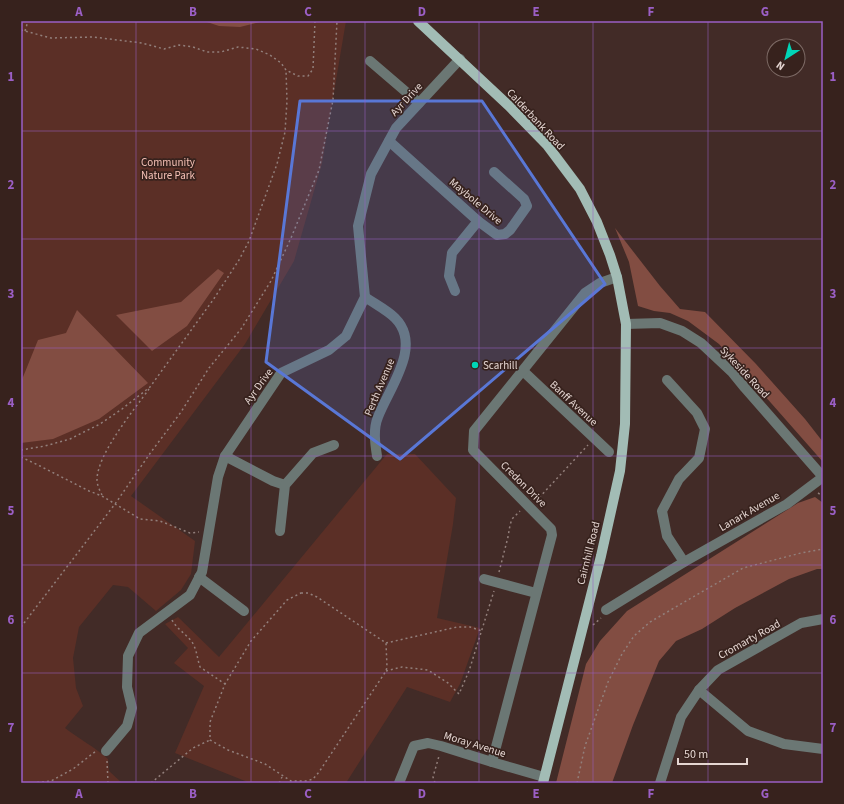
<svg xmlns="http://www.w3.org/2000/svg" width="844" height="804" font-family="'Source Sans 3',sans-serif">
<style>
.green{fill:#5b2f26}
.forest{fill:#824d42}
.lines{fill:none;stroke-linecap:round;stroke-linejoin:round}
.path{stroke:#927f7b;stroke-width:1.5;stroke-dasharray:2 3;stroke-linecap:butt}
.minor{stroke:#6b7774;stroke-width:10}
.major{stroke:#a2bcb5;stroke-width:10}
.marked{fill:#5977d6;fill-opacity:0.2;stroke:#5977d6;stroke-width:3;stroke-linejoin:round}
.grid{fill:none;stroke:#9b5fc5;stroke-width:1;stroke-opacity:0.55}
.poi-dot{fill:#00d5b7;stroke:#37221d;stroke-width:1.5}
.labels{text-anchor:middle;stroke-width:3.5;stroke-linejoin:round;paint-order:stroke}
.street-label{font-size:11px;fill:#e5d6d2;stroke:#37221d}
.park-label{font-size:11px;fill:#f5c0b5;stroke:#37221d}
.poi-label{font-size:11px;fill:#e5d6d2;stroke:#37221d;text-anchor:start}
.neatline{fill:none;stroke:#9b5fc5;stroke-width:1.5}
.grid-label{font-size:13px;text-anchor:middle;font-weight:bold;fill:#9b5fc5}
</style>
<rect width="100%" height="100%" fill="#422b27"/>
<g class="green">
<path d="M 21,21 L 346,21 L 322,163 L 294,261 L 245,344 L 131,496 L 195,541 L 191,574 L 181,590 L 156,611 L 128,587 L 113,585 L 79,627 L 73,658 L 76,688 L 83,706 L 65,728 C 79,739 95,747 108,759 L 109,771 L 122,783 L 21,783 Z"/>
<polygon points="387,454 415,454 456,498 453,524 437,618 480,628 460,684 450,702 407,687 346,783 250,783 175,753 204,686 174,663 188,648 165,624 178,617 219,657"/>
</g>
<g class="forest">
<polygon points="204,21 264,21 240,27 219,26"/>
<polygon points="615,228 660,286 680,309 705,312 756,364 805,419 823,442 823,462 719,344 688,321 670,313 654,311 638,306 629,262"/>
<polygon points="218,269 224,273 187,326 152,351 116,315 181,302"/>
<polygon points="77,310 148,383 99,419 53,439 21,443 21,382 38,340 66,333"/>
<polygon points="815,497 823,503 823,569 817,569 789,579 735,608 702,629 676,641 659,661 633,725 612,783 556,783 586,664 600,641 627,611 798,503"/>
</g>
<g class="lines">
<g class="path">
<polyline points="21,30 51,38 93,37 142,43 164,49 179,45 193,47 207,52 221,52 238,47 256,49 270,55 281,63 286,70 298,76 308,76 313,69 315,21"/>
<polyline points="25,31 28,21"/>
<polyline points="21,450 45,446 70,439 100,424 122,409 150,387 213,300 239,260 249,241 277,164 285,132 287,101 286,70"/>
<polyline points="21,457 40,466 89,491 102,496 140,519 160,521 190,533 199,532"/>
<polyline points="818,493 823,496"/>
<path d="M 102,495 C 100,491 97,485 97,480 C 97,454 134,410 149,389"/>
<polyline points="536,501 588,445"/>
<polyline points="499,572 508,537 510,525 512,519 520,511"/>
<polygon points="301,593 308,593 317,597 386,643 387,667 386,671 319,772 313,779 307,781 291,781 265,764 228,750 210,740 210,722 225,684 251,641 287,600"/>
<path d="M 172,620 C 177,629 186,634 192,642 C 197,650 197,658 200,667 L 225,684"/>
<polyline points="593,625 601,618"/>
<polyline points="21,627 115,504 151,452 181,412 209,368 241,329 271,281 291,238 319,170 333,100 337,21"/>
<polyline points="386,643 457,627 470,627 482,631"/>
<polyline points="386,671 402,667 428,670 448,683 459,694 469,671 494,591"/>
<polyline points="107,761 108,783"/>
<polyline points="32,783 51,781 73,769 96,751"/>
<polyline points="151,783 193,748 210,740"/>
<polyline points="279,783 282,777"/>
<polyline points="435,783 433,777 439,756"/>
<polyline points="577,783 585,746 608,682 622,654 634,636 650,622 743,568 801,553 823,549"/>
</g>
<g class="minor">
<polyline points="370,61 419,103"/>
<polyline points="389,141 478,221 497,235 505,234 510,230 527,206 524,199 494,172"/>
<polyline points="455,291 449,276 452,253 478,221"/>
<path d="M 365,297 C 375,304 387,310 395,318 C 423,346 389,388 378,417 C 373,429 375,443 377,456"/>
<polyline points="626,324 660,323 682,331 701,343 732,372 745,388 823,477"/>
<polyline points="523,371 609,452"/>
<polyline points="667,380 697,413 705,429 699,458 679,479 662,511 667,536 684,562 787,504 823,477"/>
<polyline points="225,456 273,481 285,485"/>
<polyline points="280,531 285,485 313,453 334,445"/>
<polyline points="199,577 244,611"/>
<polyline points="484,579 536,593"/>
<polyline points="606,610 684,562"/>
<polyline points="699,690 748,731 784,744 823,749"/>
<polyline points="106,751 127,726 132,708 127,687 128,656 139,633 190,595 202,572 218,477 225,456 281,373 329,350 346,336 365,297 358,226 371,174 396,128 460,59"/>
<polyline points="492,762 552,535 551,529 473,450 474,431 585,293 600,283 617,277"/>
<polyline points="399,783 414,746 428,743 441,746 492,762 544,777"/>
<polyline points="660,783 681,717 699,690 718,670 801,623 823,619"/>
</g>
<polyline class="major" points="418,21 509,106 547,145 580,189 597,222 610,255 617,277 626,324 625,424 620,471 601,556 543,783"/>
</g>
<path class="marked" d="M 300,101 L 482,101 L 605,284 L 400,459 L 266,362 Z"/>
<path class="grid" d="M 136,21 L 136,783M 251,21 L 251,783M 365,21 L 365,783M 479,21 L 479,783M 593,21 L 593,783M 708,21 L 708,783M 21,131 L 823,131M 21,239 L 823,239M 21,348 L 823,348M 21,456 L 823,456M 21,565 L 823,565M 21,673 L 823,673"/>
<circle class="poi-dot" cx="475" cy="365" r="4"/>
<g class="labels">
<g class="street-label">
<text transform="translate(406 99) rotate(-47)" y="4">Ayr Drive</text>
<text transform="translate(536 119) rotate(47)" y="4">Calderbank Road</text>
<text transform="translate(476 201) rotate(40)" y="4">Maybole Drive</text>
<text transform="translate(745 372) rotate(47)" y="4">Sykeside Road</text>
<text transform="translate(258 386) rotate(-54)" y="4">Ayr Drive</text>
<text transform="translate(379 387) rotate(-67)" y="4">Perth Avenue</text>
<text transform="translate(574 403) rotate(43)" y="4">Banff Avenue</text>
<text transform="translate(524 484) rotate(45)" y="4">Credon Drive</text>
<text transform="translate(749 511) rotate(-30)" y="4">Lanark Avenue</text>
<text transform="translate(588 553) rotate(-76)" y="4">Cairnhill Road</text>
<text transform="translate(749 639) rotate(-29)" y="4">Cromarty Road</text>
<text transform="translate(475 744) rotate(17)" y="4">Moray Avenue</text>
</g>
<g class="park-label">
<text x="168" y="166">Community<tspan x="168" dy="13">Nature Park</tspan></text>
</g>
<g class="poi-label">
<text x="483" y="369">Scarhill</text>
</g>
</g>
<rect width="844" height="804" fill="none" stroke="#37221d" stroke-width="44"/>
<g transform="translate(786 58) rotate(216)"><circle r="19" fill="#37221d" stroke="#7d6a65"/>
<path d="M0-3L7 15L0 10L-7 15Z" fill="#00d5b7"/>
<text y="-6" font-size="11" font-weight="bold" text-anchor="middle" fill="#e5d6d2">N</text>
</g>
<path d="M678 758v6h69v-6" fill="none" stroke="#e5d6d2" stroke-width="2"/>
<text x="684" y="758" font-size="12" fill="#e5d6d2" stroke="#37221d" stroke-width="3" paint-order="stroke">50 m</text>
<rect x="22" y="22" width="800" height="760" class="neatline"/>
<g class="grid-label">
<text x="79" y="16">A</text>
<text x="193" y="16">B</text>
<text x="308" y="16">C</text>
<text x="422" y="16">D</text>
<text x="536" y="16">E</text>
<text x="651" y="16">F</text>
<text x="765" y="16">G</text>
<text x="11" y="81">1</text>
<text x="833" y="81">1</text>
<text x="11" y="189">2</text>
<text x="833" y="189">2</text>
<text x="11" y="298">3</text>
<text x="833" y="298">3</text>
<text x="11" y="407">4</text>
<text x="833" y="407">4</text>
<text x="11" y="515">5</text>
<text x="833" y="515">5</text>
<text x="11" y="624">6</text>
<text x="833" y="624">6</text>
<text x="11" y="732">7</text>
<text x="833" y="732">7</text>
<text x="79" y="798">A</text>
<text x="193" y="798">B</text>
<text x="308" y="798">C</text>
<text x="422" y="798">D</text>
<text x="536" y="798">E</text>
<text x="651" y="798">F</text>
<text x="765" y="798">G</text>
</g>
</svg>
